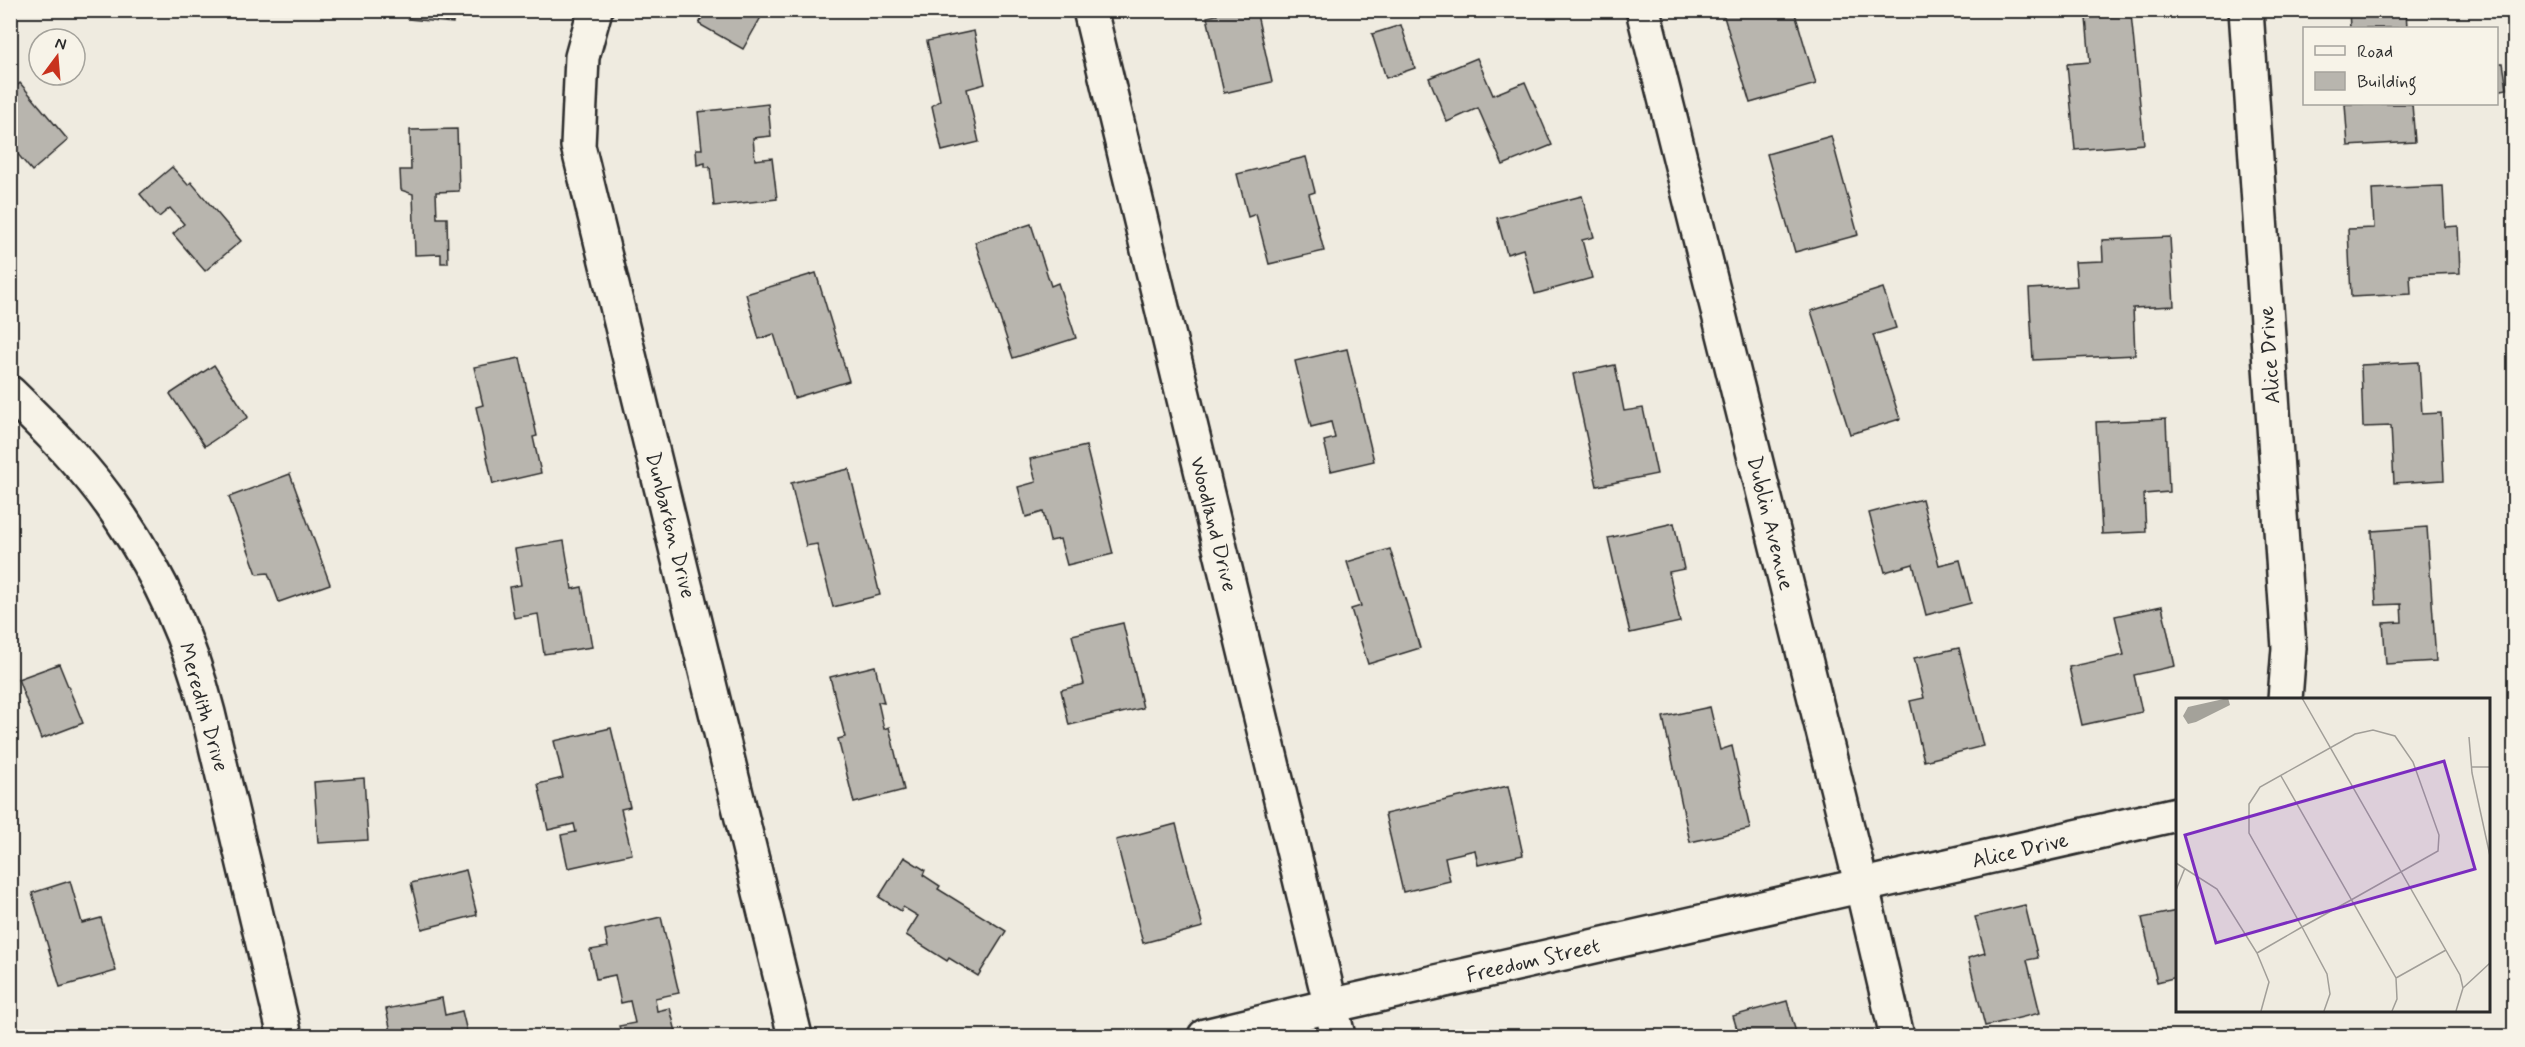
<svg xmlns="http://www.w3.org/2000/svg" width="2525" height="1047" font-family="Mynerve,sans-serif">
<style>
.building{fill:#b8b5ae;stroke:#2b2b2b;stroke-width:1.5}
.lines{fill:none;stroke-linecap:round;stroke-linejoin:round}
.minor-casing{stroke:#2b2b2b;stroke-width:38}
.minor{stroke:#f7f3e8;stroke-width:33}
.labels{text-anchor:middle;stroke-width:4.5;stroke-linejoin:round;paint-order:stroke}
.street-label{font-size:21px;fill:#2b2b2b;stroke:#f7f3e8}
.inset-road{fill:none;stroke:#a19e98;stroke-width:1.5}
.view{fill:#7b2cbf;fill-opacity:0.15;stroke:#7b2cbf;stroke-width:3}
.inset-edge{fill:none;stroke:#2b2b2b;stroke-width:3}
</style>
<rect width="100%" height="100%" fill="#efebe0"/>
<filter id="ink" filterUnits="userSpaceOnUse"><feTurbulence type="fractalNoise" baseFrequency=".0167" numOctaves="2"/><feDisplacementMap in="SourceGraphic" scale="12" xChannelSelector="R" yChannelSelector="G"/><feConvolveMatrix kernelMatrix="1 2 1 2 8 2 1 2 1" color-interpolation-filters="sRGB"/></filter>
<g filter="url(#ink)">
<g class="building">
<polygon points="409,10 454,10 453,23 408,19"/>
<polygon points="706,10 765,10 743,49 699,24"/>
<polygon points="1216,10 1256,10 1272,82 1224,93 1207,17 1217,15"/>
<polygon points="1722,10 1794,10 1816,84 1750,103"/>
<polygon points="2349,10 2406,10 2407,28 2350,28"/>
<polygon points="2131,14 2144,144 2075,150 2067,64 2090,62 2086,18"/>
<polygon points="1401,25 1415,68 1386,78 1372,34"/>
<polygon points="974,31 985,84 967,89 979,142 942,151 932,106 940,100 927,41"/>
<polygon points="1477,58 1493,95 1525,82 1552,145 1503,165 1478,108 1447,122 1429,78"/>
<polygon points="2496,63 2503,63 2507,89 2496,91"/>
<polygon points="20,83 68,140 32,171 10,145 10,92"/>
<polygon points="768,104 771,136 753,138 755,160 772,158 777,199 714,206 710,167 705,167 705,163 697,165 696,149 702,149 698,112"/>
<polygon points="2345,104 2412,104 2415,142 2348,146"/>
<polygon points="457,129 459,191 436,192 437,218 447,218 448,263 441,263 441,254 415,255 413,194 401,190 400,170 411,170 410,130"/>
<polygon points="1831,136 1858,235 1795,252 1767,154"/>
<polygon points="1306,157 1315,192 1309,194 1324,251 1269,264 1256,214 1248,217 1237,174"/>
<polygon points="172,167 188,185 191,182 241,241 205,271 173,234 184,224 170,208 159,217 140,194"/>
<polygon points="2443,186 2445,227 2458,226 2460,273 2410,275 2411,294 2351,297 2348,229 2374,228 2372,189"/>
<polygon points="1582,196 1594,237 1582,240 1592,278 1535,294 1523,249 1507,254 1497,218"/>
<polygon points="1031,224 1051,286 1058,283 1076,338 1013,358 975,242"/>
<polygon points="2170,237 2174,306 2133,308 2135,355 2033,360 2029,289 2077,286 2075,262 2103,261 2102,240"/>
<polygon points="816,273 849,381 794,398 774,334 759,339 746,294"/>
<polygon points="1883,288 1896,328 1873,335 1900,419 1850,434 1811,311"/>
<polygon points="1347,349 1374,461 1331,471 1324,441 1335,438 1331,422 1311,427 1295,361"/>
<polygon points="520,358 537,436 533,437 541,473 493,484 476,407 483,405 474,367"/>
<polygon points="2419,362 2422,414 2441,413 2444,480 2394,483 2391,426 2363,427 2361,365"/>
<polygon points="214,365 248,417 205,446 170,394"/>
<polygon points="1615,365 1624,411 1643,408 1657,474 1597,486 1573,374"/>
<polygon points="2166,419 2169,492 2144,494 2146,532 2102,534 2096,422"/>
<polygon points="1086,446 1113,554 1067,565 1060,539 1050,541 1043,512 1026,517 1018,487 1036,482 1030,459"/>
<polygon points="849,469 880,595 833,607 817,544 806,546 791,483"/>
<polygon points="290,474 330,584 279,602 268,573 257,574 229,497"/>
<polygon points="1922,499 1939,565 1960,560 1971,603 1926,615 1913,564 1885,572 1869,513"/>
<polygon points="1674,523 1684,569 1669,572 1680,622 1630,633 1608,538"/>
<polygon points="2427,527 2436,661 2386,664 2383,623 2402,622 2401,604 2376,605 2372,531"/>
<polygon points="564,541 572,589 582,587 592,647 544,654 538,614 514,618 509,587 521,585 515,549"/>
<polygon points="1390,549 1420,648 1368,664 1351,609 1361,606 1347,562"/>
<polygon points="2162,606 2175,666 2134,675 2142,712 2082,725 2069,667 2124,655 2115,616"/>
<polygon points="1123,623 1143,708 1069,725 1061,690 1084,684 1072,635"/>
<polygon points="1959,648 1983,746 1924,761 1910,701 1924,698 1914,658"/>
<polygon points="59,664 83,723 41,739 18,679"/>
<polygon points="875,666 884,703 878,702 884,729 889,727 904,790 854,803 838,739 845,737 830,677"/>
<polygon points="1710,707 1720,750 1732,746 1750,829 1690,842 1663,717"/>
<polygon points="611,728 630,807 621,809 632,854 568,868 561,835 576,832 574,824 548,830 538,784 563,778 554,741"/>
<polygon points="364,778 368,840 318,843 314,782"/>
<polygon points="1508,786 1523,855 1478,865 1475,850 1445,857 1450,881 1403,892 1385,814"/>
<polygon points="1176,824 1203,927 1143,943 1116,840"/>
<polygon points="904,857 925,870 923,875 940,886 938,889 1006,931 978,976 949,958 947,961 906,935 918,916 903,907 901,911 879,897"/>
<polygon points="466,870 477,915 422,929 411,883"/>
<polygon points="70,881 82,923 101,918 116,971 60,987 32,893"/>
<polygon points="2025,905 2038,958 2027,960 2040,1013 1985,1026 1968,958 1985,953 1975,917"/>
<polygon points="2177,911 2177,977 2157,982 2142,918"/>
<polygon points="661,917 679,993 655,998 657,1011 670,1008 677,1036 622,1036 619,1026 635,1023 630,1001 621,1003 615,975 596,979 590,950 608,947 605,930"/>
<polygon points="442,998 445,1015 462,1011 468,1036 392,1036 386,1009"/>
<polygon points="1787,1001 1797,1036 1739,1036 1733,1016"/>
</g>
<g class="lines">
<g class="minor-casing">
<g id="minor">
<polyline points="595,10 582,57 578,146 795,1036"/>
<polyline points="1090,10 1338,1036"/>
<polyline points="1643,10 1862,887 1897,1036"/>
<polyline points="2246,10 2289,648 2285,699"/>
<path d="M 10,393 C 49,431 90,471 120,517 C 161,577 190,642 208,713 L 285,1036"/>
<polyline points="1205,1036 1330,1006 2177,814"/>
</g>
</g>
<use href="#minor" class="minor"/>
</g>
</g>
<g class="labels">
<g class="street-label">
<text transform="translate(2269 355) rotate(-94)" y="7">Alice Drive</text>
<text transform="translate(1771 523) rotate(76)" y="7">Dublin Avenue</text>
<text transform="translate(1214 524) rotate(76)" y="7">Woodland Drive</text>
<text transform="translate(671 525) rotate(76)" y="7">Dunbarton Drive</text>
<text transform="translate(204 707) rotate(74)" y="7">Meredith Drive</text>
<text transform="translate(2020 850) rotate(-13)" y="7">Alice Drive</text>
<text transform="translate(1533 960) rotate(-13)" y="7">Freedom Street</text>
</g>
</g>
<g transform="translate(2176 698)">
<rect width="314" height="314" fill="#efebe0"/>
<path d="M 52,0 L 54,7 L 20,24 L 12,26 L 7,18 L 12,9 Z" fill="#a4a29a"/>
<path class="inset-road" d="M 126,0 L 284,277 L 287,290 L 280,313M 293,39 L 296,75 L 314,158M 295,69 L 314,69M 105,78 L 220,280 L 221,301 L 216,313M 0,165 L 41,191 L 81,255 L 93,284 L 85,313M 0,192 L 9,170M 81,255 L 126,229 L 175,202 L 262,153 L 263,137 L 237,64 L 219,38 L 197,32 L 179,36 L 84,89 L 73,106 L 73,135 L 126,229 L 151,276 L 154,296 L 148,313M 220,280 L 270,252M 287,290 L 314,265"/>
<path class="view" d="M 268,63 L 299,171 L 40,245 L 9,137 Z"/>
<rect width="314" height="314" class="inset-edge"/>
</g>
<rect width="2525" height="1047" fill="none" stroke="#f7f3e8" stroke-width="36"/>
<rect x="18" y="18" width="2489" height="1011" fill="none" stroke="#2b2b2b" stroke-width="2" filter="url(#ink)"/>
<rect x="2303" y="27" width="195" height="78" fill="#f7f3e8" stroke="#a5a39c" stroke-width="1.5"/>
<rect x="2315" y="46" width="30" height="9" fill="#f7f3e8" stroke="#a5a39c" stroke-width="1.5"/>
<text x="2357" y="57" font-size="18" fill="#2b2b2b">Road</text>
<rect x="2315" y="72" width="30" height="18" fill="#b8b5ae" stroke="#a5a39c" stroke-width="1.5"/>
<text x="2357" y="87" font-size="18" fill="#2b2b2b">Building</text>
<g transform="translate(57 57) rotate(16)"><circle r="28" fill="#f7f3e8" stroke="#a5a39c" stroke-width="1.5"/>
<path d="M0-4.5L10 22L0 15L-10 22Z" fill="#c8321e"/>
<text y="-9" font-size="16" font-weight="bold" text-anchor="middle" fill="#2b2b2b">N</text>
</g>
</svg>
